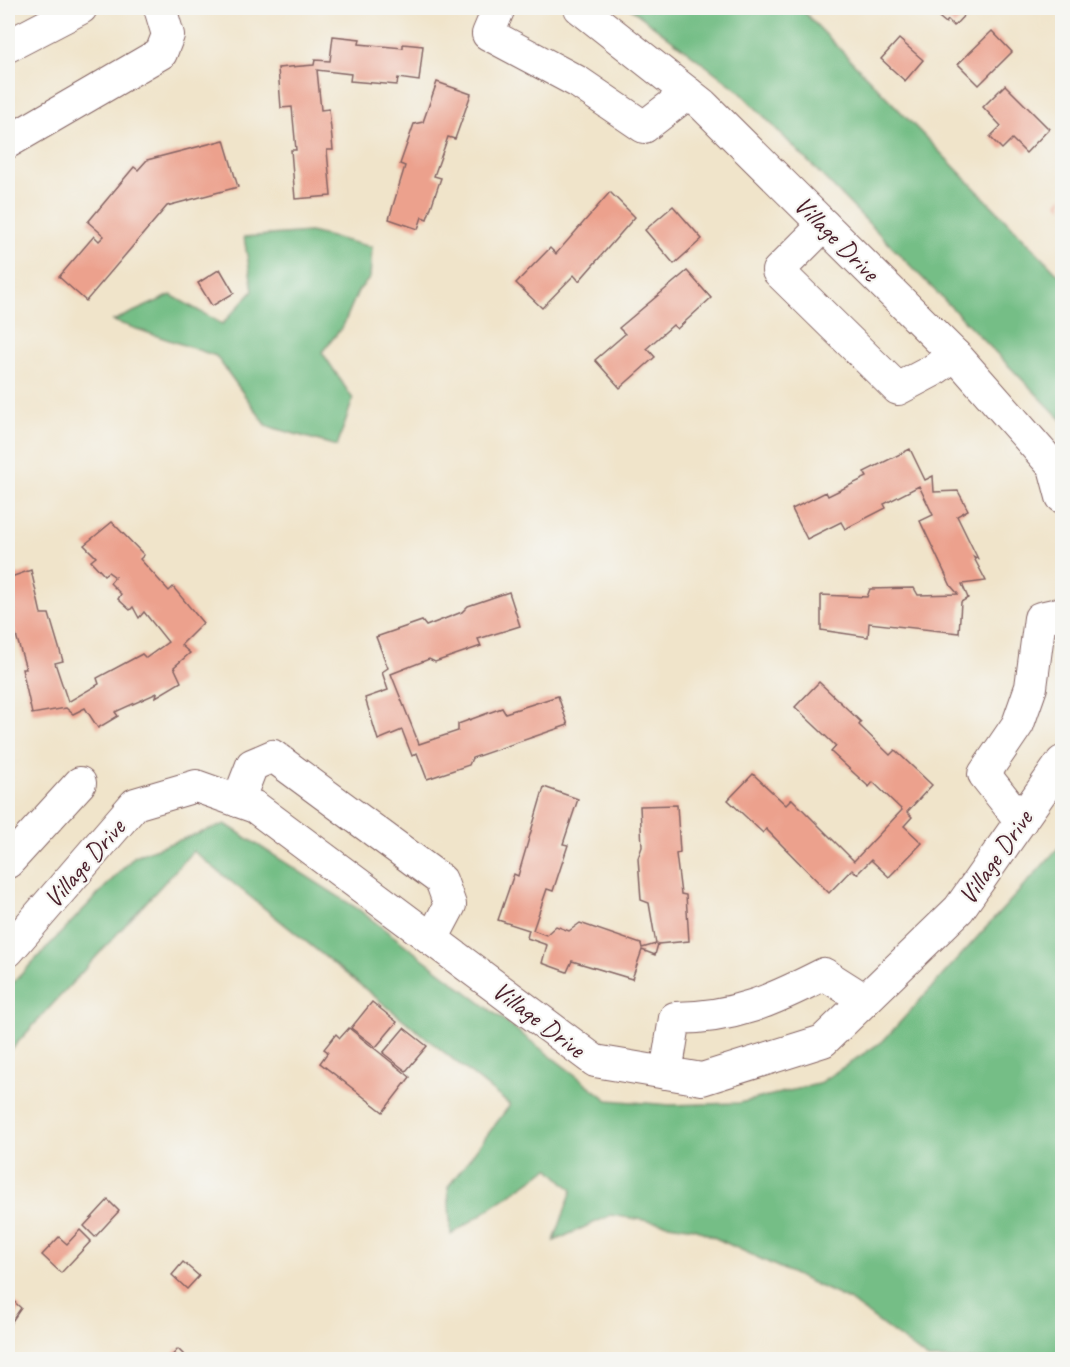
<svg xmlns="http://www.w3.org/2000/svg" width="1070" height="1367" font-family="Caveat,sans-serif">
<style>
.forest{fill:#74be86;stroke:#5f6e58;stroke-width:1.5}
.building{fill:#eca18d}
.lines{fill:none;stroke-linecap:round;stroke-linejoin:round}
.minor-casing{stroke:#846463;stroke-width:34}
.minor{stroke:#fff;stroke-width:32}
.labels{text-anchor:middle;stroke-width:4.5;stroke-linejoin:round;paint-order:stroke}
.street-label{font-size:26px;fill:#4a1f2b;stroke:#f6f6f2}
</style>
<rect width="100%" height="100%" fill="#f6f6f2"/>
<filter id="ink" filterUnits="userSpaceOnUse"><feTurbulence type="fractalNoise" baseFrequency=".0167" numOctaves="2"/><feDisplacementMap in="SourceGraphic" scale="12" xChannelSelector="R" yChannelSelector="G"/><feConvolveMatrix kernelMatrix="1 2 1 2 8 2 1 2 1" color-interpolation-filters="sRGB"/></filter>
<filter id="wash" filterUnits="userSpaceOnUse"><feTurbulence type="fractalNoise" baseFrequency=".008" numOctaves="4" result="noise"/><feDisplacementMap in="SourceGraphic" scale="24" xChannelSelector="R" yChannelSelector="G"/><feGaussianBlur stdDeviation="1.35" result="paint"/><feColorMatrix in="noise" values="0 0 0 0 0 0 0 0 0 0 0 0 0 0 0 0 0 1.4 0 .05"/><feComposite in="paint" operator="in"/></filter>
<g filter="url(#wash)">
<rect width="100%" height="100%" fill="#f0e4ca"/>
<g class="forest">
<polygon points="630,8 800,8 1062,278 1062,420 738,90"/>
<polygon points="310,232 372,247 370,278 358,291 343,326 322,352 353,399 337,446 267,426 216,356 113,321 171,295 222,324 253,291 244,237"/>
<polygon points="225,824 358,909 608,1100 670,1105 739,1103 818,1084 883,1041 1062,844 1062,1359 928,1359 849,1300 694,1228 611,1215 554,1241 572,1190 549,1168 451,1235 448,1187 510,1105 193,851 8,1053 8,988 135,856"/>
</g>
<g id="blocks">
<g class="building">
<polygon points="939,8 971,8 954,26 948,20 946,23 934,13"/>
<polygon points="992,31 1012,52 979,85 958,64"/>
<polygon points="333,36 360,39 359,44 403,48 403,44 423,46 419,81 398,78 397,85 350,81 351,74 317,70 321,110 329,109 333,150 327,150 331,196 295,199 291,150 296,150 292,107 281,108 278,68 314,65 315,60 330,61"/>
<polygon points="899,39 923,60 905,81 881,59"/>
<polygon points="437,82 471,94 455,139 448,137 434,176 441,178 427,219 422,217 418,229 389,219 405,166 400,164 414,124 423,122"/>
<polygon points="1005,85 1049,129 1026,153 1012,139 1002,149 990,137 1001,126 983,107"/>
<polygon points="224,140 238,187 167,206 86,301 59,277 94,236 99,241 104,236 88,222 134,167 138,170 147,160"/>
<polygon points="610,192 635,217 579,281 574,275 542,308 516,283 550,248 556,254"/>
<polygon points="1062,196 1062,208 1057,203"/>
<polygon points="673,206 702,239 674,264 645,230"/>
<polygon points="220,269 234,293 212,306 198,283"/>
<polygon points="687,271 711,298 677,329 673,325 647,348 655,357 620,388 595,360 625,334 619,328"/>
<polygon points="910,449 925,480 933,476 934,492 958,491 968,510 957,516 978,559 973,556 986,581 962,584 968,598 961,602 959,633 869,623 868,637 821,630 821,595 867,597 870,589 914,588 918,595 958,594 951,586 920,521 933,515 919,486 884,504 886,508 845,529 841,522 807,539 792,509 826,492 828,496 867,477 864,472"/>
<polygon points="112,522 144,555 140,559 169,591 173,587 203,623 181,645 190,653 174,667 181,682 156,697 157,693 115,712 118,716 98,728 85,708 73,714 66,708 32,714 22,669 26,669 13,625 8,628 8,578 31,570 41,614 49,614 63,661 55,663 68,702 99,684 97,678 142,654 146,658 168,642 144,612 139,618 133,607 130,610 118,599 121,594 110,583 115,577 108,572 104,575 91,561 96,557 84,545"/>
<polygon points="509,592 520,626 478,639 481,646 435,662 429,659 391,674 419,744 458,731 458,724 502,708 505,713 558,696 568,725 472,758 469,765 427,779 417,753 412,756 402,730 378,740 365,698 388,690 382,672 388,668 376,637 422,621 426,626 462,612 468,606"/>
<polygon points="819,682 861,722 859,725 890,755 895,750 932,785 907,812 912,817 904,826 922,843 889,877 871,860 857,874 852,869 829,893 766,829 763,833 728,800 753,774 786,805 792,799 854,861 902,810 873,782 869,787 831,752 836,746 795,707"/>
<polygon points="544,787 578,799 563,844 568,845 553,891 547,889 533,930 546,935 556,926 569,931 580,923 641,944 642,948 656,944 649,903 641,900 638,858 642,847 640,806 677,805 680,852 676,854 681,894 686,895 689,941 658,944 655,955 642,950 632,979 572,961 567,972 542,963 547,945 527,938 529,930 498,920 514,874 518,876"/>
<polygon points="372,1002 397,1022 376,1047 351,1028"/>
<polygon points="349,1028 410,1077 383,1112 320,1063 328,1052 324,1049 336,1034 340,1038"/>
<polygon points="404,1028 427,1046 406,1071 383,1053"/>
<polygon points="108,1200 119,1211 95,1237 84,1226"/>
<polygon points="80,1230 91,1241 61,1273 42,1255 59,1237 67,1244"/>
<polygon points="183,1262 199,1276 187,1289 172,1275"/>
<polygon points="8,1296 21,1308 8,1327"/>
<polygon points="178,1349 189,1360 168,1360"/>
</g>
</g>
</g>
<g filter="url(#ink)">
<use href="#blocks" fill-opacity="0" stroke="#846463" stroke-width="1.5"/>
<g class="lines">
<g class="minor-casing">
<g id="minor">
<polyline points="499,8 488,34 578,82 644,127 688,93"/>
<polyline points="580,8 702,104 959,359 1054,467 1062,497"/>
<polyline points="8,46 81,8"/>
<polyline points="8,142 161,53 168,35 160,8"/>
<polyline points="824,225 778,271 898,389 932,371 955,355"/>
<polyline points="238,801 252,765 273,756 441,880 450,905 432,939"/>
<polyline points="1021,821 984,774 1018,724 1031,687 1040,618 1062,613"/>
<polyline points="8,862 80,783"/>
<polyline points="8,951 135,804 196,786 255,807 595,1061 702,1079 823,1041 959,909 1062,762"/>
<path d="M 666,1073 L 675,1018 C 734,1018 773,1000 824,974 L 865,1000"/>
</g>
</g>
<use href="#minor" class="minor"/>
</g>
</g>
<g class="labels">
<g class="street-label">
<text transform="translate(837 238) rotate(45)" y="9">Village Drive</text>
<text transform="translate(995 857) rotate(-55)" y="9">Village Drive</text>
<text transform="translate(84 863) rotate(-49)" y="9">Village Drive</text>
<text transform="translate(539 1019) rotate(37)" y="9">Village Drive</text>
</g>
</g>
<rect width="1070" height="1367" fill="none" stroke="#f6f6f2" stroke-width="30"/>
</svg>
